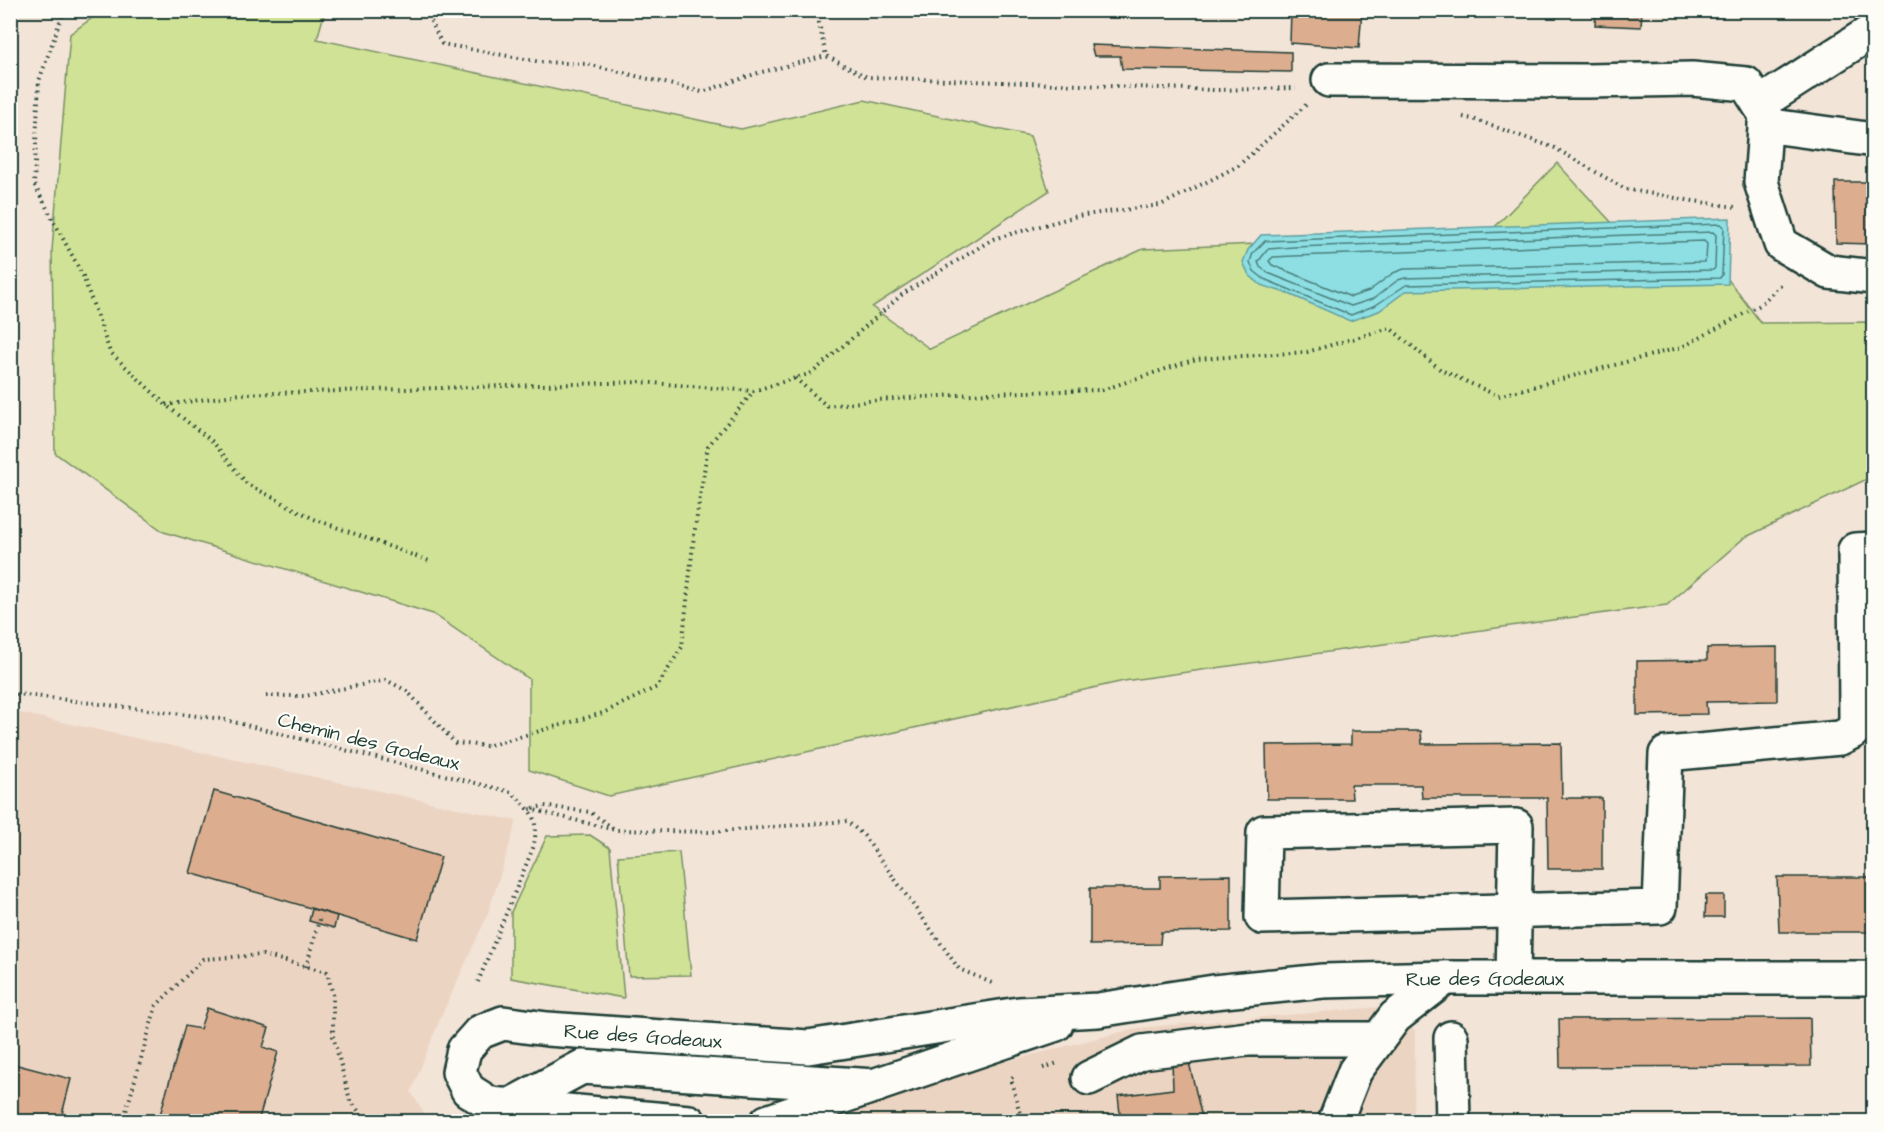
<svg xmlns="http://www.w3.org/2000/svg" width="1884" height="1132" font-family="'Architects Daughter',sans-serif">
<style>
.built{fill:#ecd4c2}
.green{fill:#d0e296;stroke:#789065;stroke-width:1.5}
.water{fill:#8ddfe4;stroke:#619e9e;stroke-width:1.5}
.lines{fill:none;stroke-linecap:round;stroke-linejoin:round}
.shore{stroke:#4b7e7a;stroke-width:1.5}
.building{fill:#ddad8f;stroke:#1f3d34;stroke-width:1.5}
.minor-casing{stroke:#1f3d34;stroke-width:38}
.path{stroke:#1f3d34;stroke-width:4;stroke-dasharray:1.5 4.5;stroke-linecap:butt}
.minor{stroke:#fdfcf7;stroke-width:33}
.labels{text-anchor:middle;stroke-width:4.5;stroke-linejoin:round;paint-order:stroke}
.street-label{font-size:20px;fill:#1f3d34;stroke:#fdfcf7}
</style>
<rect width="100%" height="100%" fill="#f3e4d8"/>
<filter id="ink" filterUnits="userSpaceOnUse"><feTurbulence type="fractalNoise" baseFrequency=".0167" numOctaves="2"/><feDisplacementMap in="SourceGraphic" scale="12" xChannelSelector="R" yChannelSelector="G"/><feConvolveMatrix kernelMatrix="1 2 1 2 8 2 1 2 1" color-interpolation-filters="sRGB"/></filter>
<g filter="url(#ink)">
<g class="built">
<polygon points="11,711 517,821 487,916 440,1019 411,1092 429,1121 11,1122"/>
<polygon points="1380,1007 1415,1030 1414,1121 821,1122 1004,1062 1137,1028"/>
</g>
<g class="green">
<polygon points="102,11 325,11 317,39 741,129 864,100 1030,136 1049,191 872,307 930,349 1143,249 1488,234 1557,163 1624,236 1699,241 1761,323 1873,322 1873,478 1869,478 1744,538 1667,605 1567,618 1124,681 609,796 529,770 529,679 433,614 164,532 55,453 52,250 70,34"/>
<polygon points="590,835 610,848 624,998 511,978 511,912 547,836"/>
<polygon points="679,852 691,975 629,976 618,856"/>
</g>
<polygon class="water" points="1730,218 1728,284 1406,291 1379,311 1350,321 1289,294 1261,285 1249,275 1243,262 1248,250 1261,235"/>
<g class="lines">
<g class="shore">
<polygon points="1721,224 1724,227 1722,275 1720,278 1406,285 1376,305 1351,315 1264,279 1254,271 1250,262 1253,253 1265,241"/>
<polygon points="1713,232 1716,235 1715,268 1713,270 1405,278 1398,280 1373,299 1351,306 1268,273 1260,267 1258,262 1268,249 1294,247"/>
<polygon points="1704,241 1707,244 1706,259 1704,262 1404,269 1393,273 1369,291 1351,297 1272,265 1269,261 1273,257 1294,256"/>
</g>
</g>
<g class="building">
<polygon points="1291,10 1362,10 1359,48 1290,43"/>
<polygon points="1596,10 1642,10 1641,27 1595,25"/>
<polygon points="1091,45 1291,52 1291,72 1122,69 1120,56 1094,56"/>
<polygon points="1835,182 1874,182 1874,247 1871,244 1836,243"/>
<polygon points="1777,647 1777,701 1706,702 1707,714 1637,715 1637,661 1707,660 1707,648"/>
<polygon points="1351,731 1421,731 1422,744 1561,743 1562,798 1602,798 1602,869 1548,869 1547,798 1422,798 1421,785 1351,785 1352,799 1267,799 1266,745 1351,744"/>
<polygon points="214,791 441,857 417,939 190,873"/>
<polygon points="1231,875 1231,931 1161,932 1160,944 1090,945 1090,888 1160,888 1160,876"/>
<polygon points="1777,877 1874,877 1874,932 1779,932"/>
<polygon points="1706,895 1724,895 1724,917 1705,917"/>
<polygon points="312,909 337,916 334,928 309,921"/>
<polygon points="207,1008 269,1028 263,1047 278,1052 258,1122 158,1122 185,1026 200,1029"/>
<polygon points="1810,1018 1811,1066 1560,1067 1559,1019"/>
<polygon points="1188,1058 1203,1122 1121,1122 1118,1096 1173,1089 1172,1061"/>
<polygon points="10,1063 71,1079 60,1122 10,1122"/>
</g>
<g class="lines">
<g class="minor-casing">
<g id="minor">
<polyline points="1329,80 1587,81 1692,79 1746,84 1766,115 1761,182 1781,244 1829,272 1874,277"/>
<polyline points="1759,104 1874,30"/>
<polyline points="1765,125 1874,140"/>
<polyline points="1513,978 1516,826 1264,832 1262,917 1660,907 1666,754 1840,738 1852,732 1856,722 1855,550 1874,549"/>
<polyline points="1451,1038 1453,1122"/>
<polyline points="1089,1078 1142,1052 1248,1039 1378,1039"/>
<polyline points="509,1106 582,1067 875,1086"/>
<path id="s1" d="M 689,1122 L 490,1104 L 468,1090 L 459,1072 L 464,1050 L 480,1032 L 503,1023 L 547,1029 L 808,1047 L 1019,1014 L 1098,1010 L 1214,992 L 1323,981 L 1445,978 L 1874,978"/>
<polyline points="767,1122 1056,1024"/>
<polyline points="1335,1122 1355,1071 1395,1017 1445,978"/>
</g>
</g>
<g class="path">
<polyline points="64,10 39,81 34,184 83,276 110,352 166,405 213,442 247,484 314,519 429,561"/>
<polyline points="429,10 428,15 442,44 541,62 587,64 702,92 758,73 826,56"/>
<polyline points="820,10 819,23 826,56 867,77 1215,90 1296,88"/>
<polyline points="1463,117 1473,119 1555,148 1625,189 1687,200 1735,207"/>
<polyline points="795,378 827,406 877,400 989,393 1102,390 1196,359 1307,352 1390,328 1441,370 1498,396 1682,347 1760,305 1783,283"/>
<polyline points="166,405 240,394 640,382 753,391 812,373 904,293 993,239 1077,216 1161,205 1238,166 1307,104"/>
<path d="M 10,693 L 222,719 L 511,792 C 532,811 540,819 533,848 L 478,982"/>
<polyline points="266,696 305,696 386,680 407,691 455,743 487,746 603,713 657,687 682,647 694,535 708,446 753,392"/>
<polyline points="533,808 544,806 590,812 613,828"/>
<polyline points="530,809 615,830 710,832 847,821 864,836 959,969 992,983"/>
<polyline points="306,967 320,917"/>
<polyline points="1043,1068 1058,1063"/>
<polyline points="1013,1077 1011,1078 1022,1122"/>
<polyline points="123,1122 156,1006 203,959 263,955 327,972 333,995 333,1036 350,1100 367,1122"/>
</g>
<use href="#minor" class="minor"/>
</g>
</g>
<g class="labels">
<g class="street-label">
<text transform="translate(369 741) rotate(14)" y="7">Chemin des Godeaux</text>
<text dy="7" stroke="none"><textPath href="#s1" startOffset="1305">Rue des Godeaux</textPath></text>
<text dy="7" stroke="none"><textPath href="#s1" startOffset="458">Rue des Godeaux</textPath></text>
</g>
</g>
<rect width="1884" height="1132" fill="none" stroke="#fdfcf7" stroke-width="36"/>
<rect x="18" y="18" width="1848" height="1096" fill="none" stroke="#1f3d34" stroke-width="2" filter="url(#ink)"/>
</svg>
